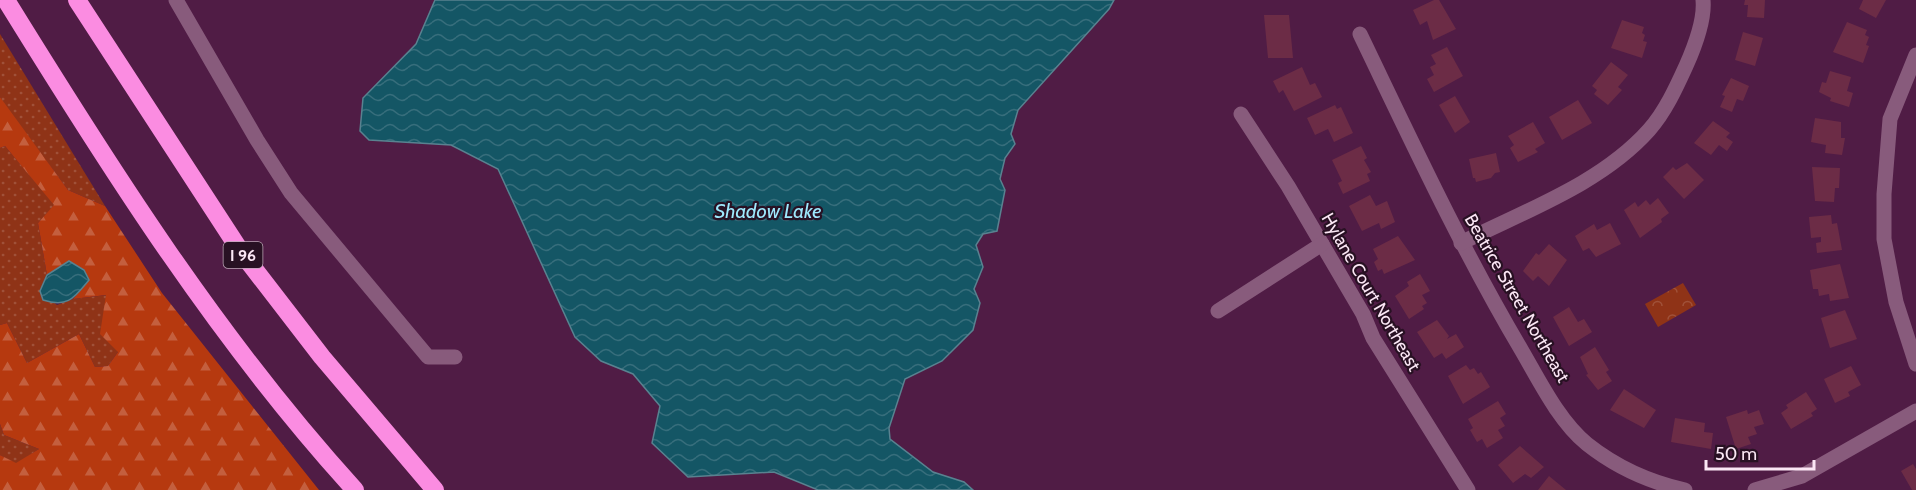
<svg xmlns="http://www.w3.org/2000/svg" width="1916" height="490" font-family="Cabin,sans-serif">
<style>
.grass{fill:url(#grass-dots)}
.forest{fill:url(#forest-firs)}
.park{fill:url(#park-crowns)}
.water{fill:url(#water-waves);stroke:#598290;stroke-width:1.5}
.building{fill:#6c2c46}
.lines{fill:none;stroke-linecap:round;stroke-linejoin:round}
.street{stroke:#885b7c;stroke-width:15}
.highway{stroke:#fb8ce1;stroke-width:18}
.labels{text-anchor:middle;stroke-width:4.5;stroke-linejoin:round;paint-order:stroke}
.shield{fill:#281123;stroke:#bca7b6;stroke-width:1.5}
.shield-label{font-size:16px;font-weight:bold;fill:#fbe7f5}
.street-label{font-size:18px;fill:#fbe7f5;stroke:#281123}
.water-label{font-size:20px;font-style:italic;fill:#9ee9fd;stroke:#281123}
</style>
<defs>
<pattern id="grass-dots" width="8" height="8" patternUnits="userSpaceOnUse" patternTransform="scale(1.5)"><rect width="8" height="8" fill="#8f3317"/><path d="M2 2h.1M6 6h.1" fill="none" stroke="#a05139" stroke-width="1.8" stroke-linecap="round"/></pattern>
<pattern id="forest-firs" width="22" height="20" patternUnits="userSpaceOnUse" patternTransform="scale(1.5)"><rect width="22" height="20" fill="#b6390f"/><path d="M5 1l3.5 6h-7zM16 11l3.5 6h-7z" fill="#c45f3e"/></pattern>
<pattern id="park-crowns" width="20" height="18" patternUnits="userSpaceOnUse" patternTransform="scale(1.5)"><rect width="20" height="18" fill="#8f3317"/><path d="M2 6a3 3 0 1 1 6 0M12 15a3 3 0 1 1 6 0" fill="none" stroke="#a05139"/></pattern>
<pattern id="water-waves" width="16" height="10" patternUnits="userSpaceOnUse" patternTransform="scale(1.5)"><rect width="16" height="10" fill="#145665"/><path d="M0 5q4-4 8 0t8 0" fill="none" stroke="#376e7c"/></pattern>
</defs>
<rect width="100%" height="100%" fill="#501c45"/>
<g class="grass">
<polygon points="0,34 105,206 68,190 4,104 0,97"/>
<polygon points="5,146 55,205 38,223 47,275 40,291 57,305 73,299 107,295 118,352 108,366 95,367 79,334 27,363 7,323 0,325 0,148"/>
<polygon points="0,424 4,435 39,449 16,464 0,455"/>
</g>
<polygon class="forest" points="0,97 68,190 105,206 162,293 319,490 0,490 0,455 16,463 39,449 4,435 0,424 0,325 7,323 27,363 79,334 95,367 108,366 118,352 100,334 106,295 73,299 89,280 69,261 47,275 38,223 54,205 5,146 0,148"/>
<polygon class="park" points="1683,283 1696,305 1658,327 1645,304"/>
<g class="water">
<polygon points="435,0 1114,0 1109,9 1018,110 1011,134 1015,144 1005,158 1000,179 1005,190 997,231 983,234 976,245 983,267 974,289 980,303 973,330 942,361 905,379 889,428 890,439 933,472 964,482 973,490 818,490 774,472 688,477 652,443 660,406 633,374 601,361 575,337 498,169 451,145 369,140 360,131 363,98 416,44"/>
<path d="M 69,261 L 84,270 L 89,280 C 74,298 68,308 43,300 L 40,291 L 47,275 Z"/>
</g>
<g class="building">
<polygon points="1434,0 1439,0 1456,29 1433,40 1427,21 1420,25 1413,10"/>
<polygon points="1745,0 1765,0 1764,18 1747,17 1748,5 1744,5"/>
<polygon points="1863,0 1886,0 1876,18 1859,9"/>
<polygon points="1264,15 1289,15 1293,58 1268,58"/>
<polygon points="1622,20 1644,27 1642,33 1645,35 1643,41 1647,42 1642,58 1611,48"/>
<polygon points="1847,22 1867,30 1865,35 1869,37 1866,45 1869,46 1863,63 1833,52"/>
<polygon points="1743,32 1763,38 1755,66 1735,60"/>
<polygon points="1447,47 1463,76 1434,92 1427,79 1434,75 1430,67 1436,64 1431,55"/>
<polygon points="1611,62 1628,75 1618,87 1622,90 1608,105 1594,94 1597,90 1592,86"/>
<polygon points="1302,67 1310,85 1315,83 1322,97 1294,111 1283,90 1279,93 1273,81"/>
<polygon points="1830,71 1851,77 1847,91 1853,93 1849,107 1830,101 1831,98 1819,92 1822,82 1826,83"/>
<polygon points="1731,78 1749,86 1743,101 1737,99 1732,112 1720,107 1725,96 1722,95"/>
<polygon points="1455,96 1470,122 1455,133 1439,105"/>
<polygon points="1578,100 1592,123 1562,140 1549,117"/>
<polygon points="1335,105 1337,109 1341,107 1353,133 1334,142 1328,129 1315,135 1307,118"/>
<polygon points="1815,118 1841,122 1841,138 1845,138 1842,155 1825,153 1826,145 1811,142"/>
<polygon points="1713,121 1730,133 1726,137 1733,142 1727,151 1719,145 1711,155 1694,143"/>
<polygon points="1533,122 1545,143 1535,149 1538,152 1518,162 1510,148 1514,145 1508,136"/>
<polygon points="1361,146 1367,158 1364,160 1371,172 1367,174 1370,181 1343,194 1338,183 1342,181 1332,160"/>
<polygon points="1496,153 1500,172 1495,173 1491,178 1476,182 1475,178 1473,178 1469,159"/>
<polygon points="1687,163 1704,180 1684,199 1663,177 1673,167 1676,170"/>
<polygon points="1812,167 1840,168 1839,188 1835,188 1834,202 1815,201"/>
<polygon points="1370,195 1376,206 1387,201 1395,222 1381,229 1379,223 1362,231 1349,206"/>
<polygon points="1658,198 1669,213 1661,219 1662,222 1640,238 1624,210 1635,202 1638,207 1646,200 1650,205"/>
<polygon points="1831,215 1832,224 1837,223 1842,250 1817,253 1816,243 1821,242 1821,237 1811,238 1809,217"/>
<polygon points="1610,223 1621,244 1596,257 1589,248 1583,251 1575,236 1594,224 1597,230"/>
<polygon points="1398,236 1415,260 1384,274 1382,269 1378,271 1374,262 1378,259 1373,249"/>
<polygon points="1549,244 1567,260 1549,286 1538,276 1533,281 1523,271 1536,253 1539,255"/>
<polygon points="1840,264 1849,298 1830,301 1829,294 1819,296 1818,289 1813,289 1810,270"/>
<polygon points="1420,274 1430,291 1422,295 1427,303 1422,306 1424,309 1409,319 1395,296 1409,286 1407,282"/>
<polygon points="1569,307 1578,322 1584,319 1592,332 1569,346 1553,317"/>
<polygon points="1845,310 1857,339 1830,348 1821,318"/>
<polygon points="1437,320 1449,336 1447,339 1456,334 1464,347 1446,359 1442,353 1434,358 1417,332"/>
<polygon points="1595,347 1609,370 1606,372 1612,381 1598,390 1586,375 1588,374 1580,357"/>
<polygon points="1466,365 1470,370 1474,368 1478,374 1481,372 1490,387 1463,404 1448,376"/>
<polygon points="1851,366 1861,385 1848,392 1850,396 1835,403 1824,379"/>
<polygon points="1624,389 1656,410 1644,428 1610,410"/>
<polygon points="1806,392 1817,409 1811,413 1813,416 1791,429 1781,413 1788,408 1786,405"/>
<polygon points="1498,401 1506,414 1500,418 1505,426 1498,430 1503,438 1487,448 1482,439 1477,442 1470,430 1473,428 1468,419"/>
<polygon points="1747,410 1748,414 1759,410 1764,424 1754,427 1757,434 1748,437 1751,444 1736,449 1726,417"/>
<polygon points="1675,418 1705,423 1704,432 1713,433 1711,449 1671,442"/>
<polygon points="1520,446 1544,467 1531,478 1525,474 1513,483 1498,465"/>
<polygon points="1913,464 1916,469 1916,490 1912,490 1901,471"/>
<polygon points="1549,476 1566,490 1538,490"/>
</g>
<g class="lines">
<g class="street">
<polyline points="176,0 257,140 291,193 428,357 455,357"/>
<path d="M 1360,34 C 1412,142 1461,248 1522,351 C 1540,382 1559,421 1587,444 C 1616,467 1649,482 1685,490"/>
<polyline points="1916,55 1890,119 1884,194 1884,239 1896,302 1916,364"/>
<polyline points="1241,114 1288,186 1363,314 1373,338 1468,490"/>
<path d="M 1461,243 C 1524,211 1601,184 1649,130 C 1665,112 1676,88 1686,66 C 1694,48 1705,20 1703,0"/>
<polyline points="1218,311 1322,244"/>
<polyline points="1755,490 1802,476 1916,411"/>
</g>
<g class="highway">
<path d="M 6,0 C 111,170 220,342 355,490"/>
<polyline points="77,0 241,252 322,357 435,490"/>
</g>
</g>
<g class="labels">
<rect class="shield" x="223.5" y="242" width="39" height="26" rx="4.5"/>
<g class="shield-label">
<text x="243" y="261">I 96</text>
</g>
<g class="street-label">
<text transform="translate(1371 292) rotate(60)" y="6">Hylane Court Northeast</text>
<text transform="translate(1517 298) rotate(60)" y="6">Beatrice Street Northeast</text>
</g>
<g class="water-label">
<text x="768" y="218">Shadow Lake</text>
</g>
</g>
<path d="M1706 460v9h108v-9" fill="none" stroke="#fbe7f5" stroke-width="3"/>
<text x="1715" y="460" font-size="18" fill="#fbe7f5" stroke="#281123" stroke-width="4.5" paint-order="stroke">50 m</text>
</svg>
